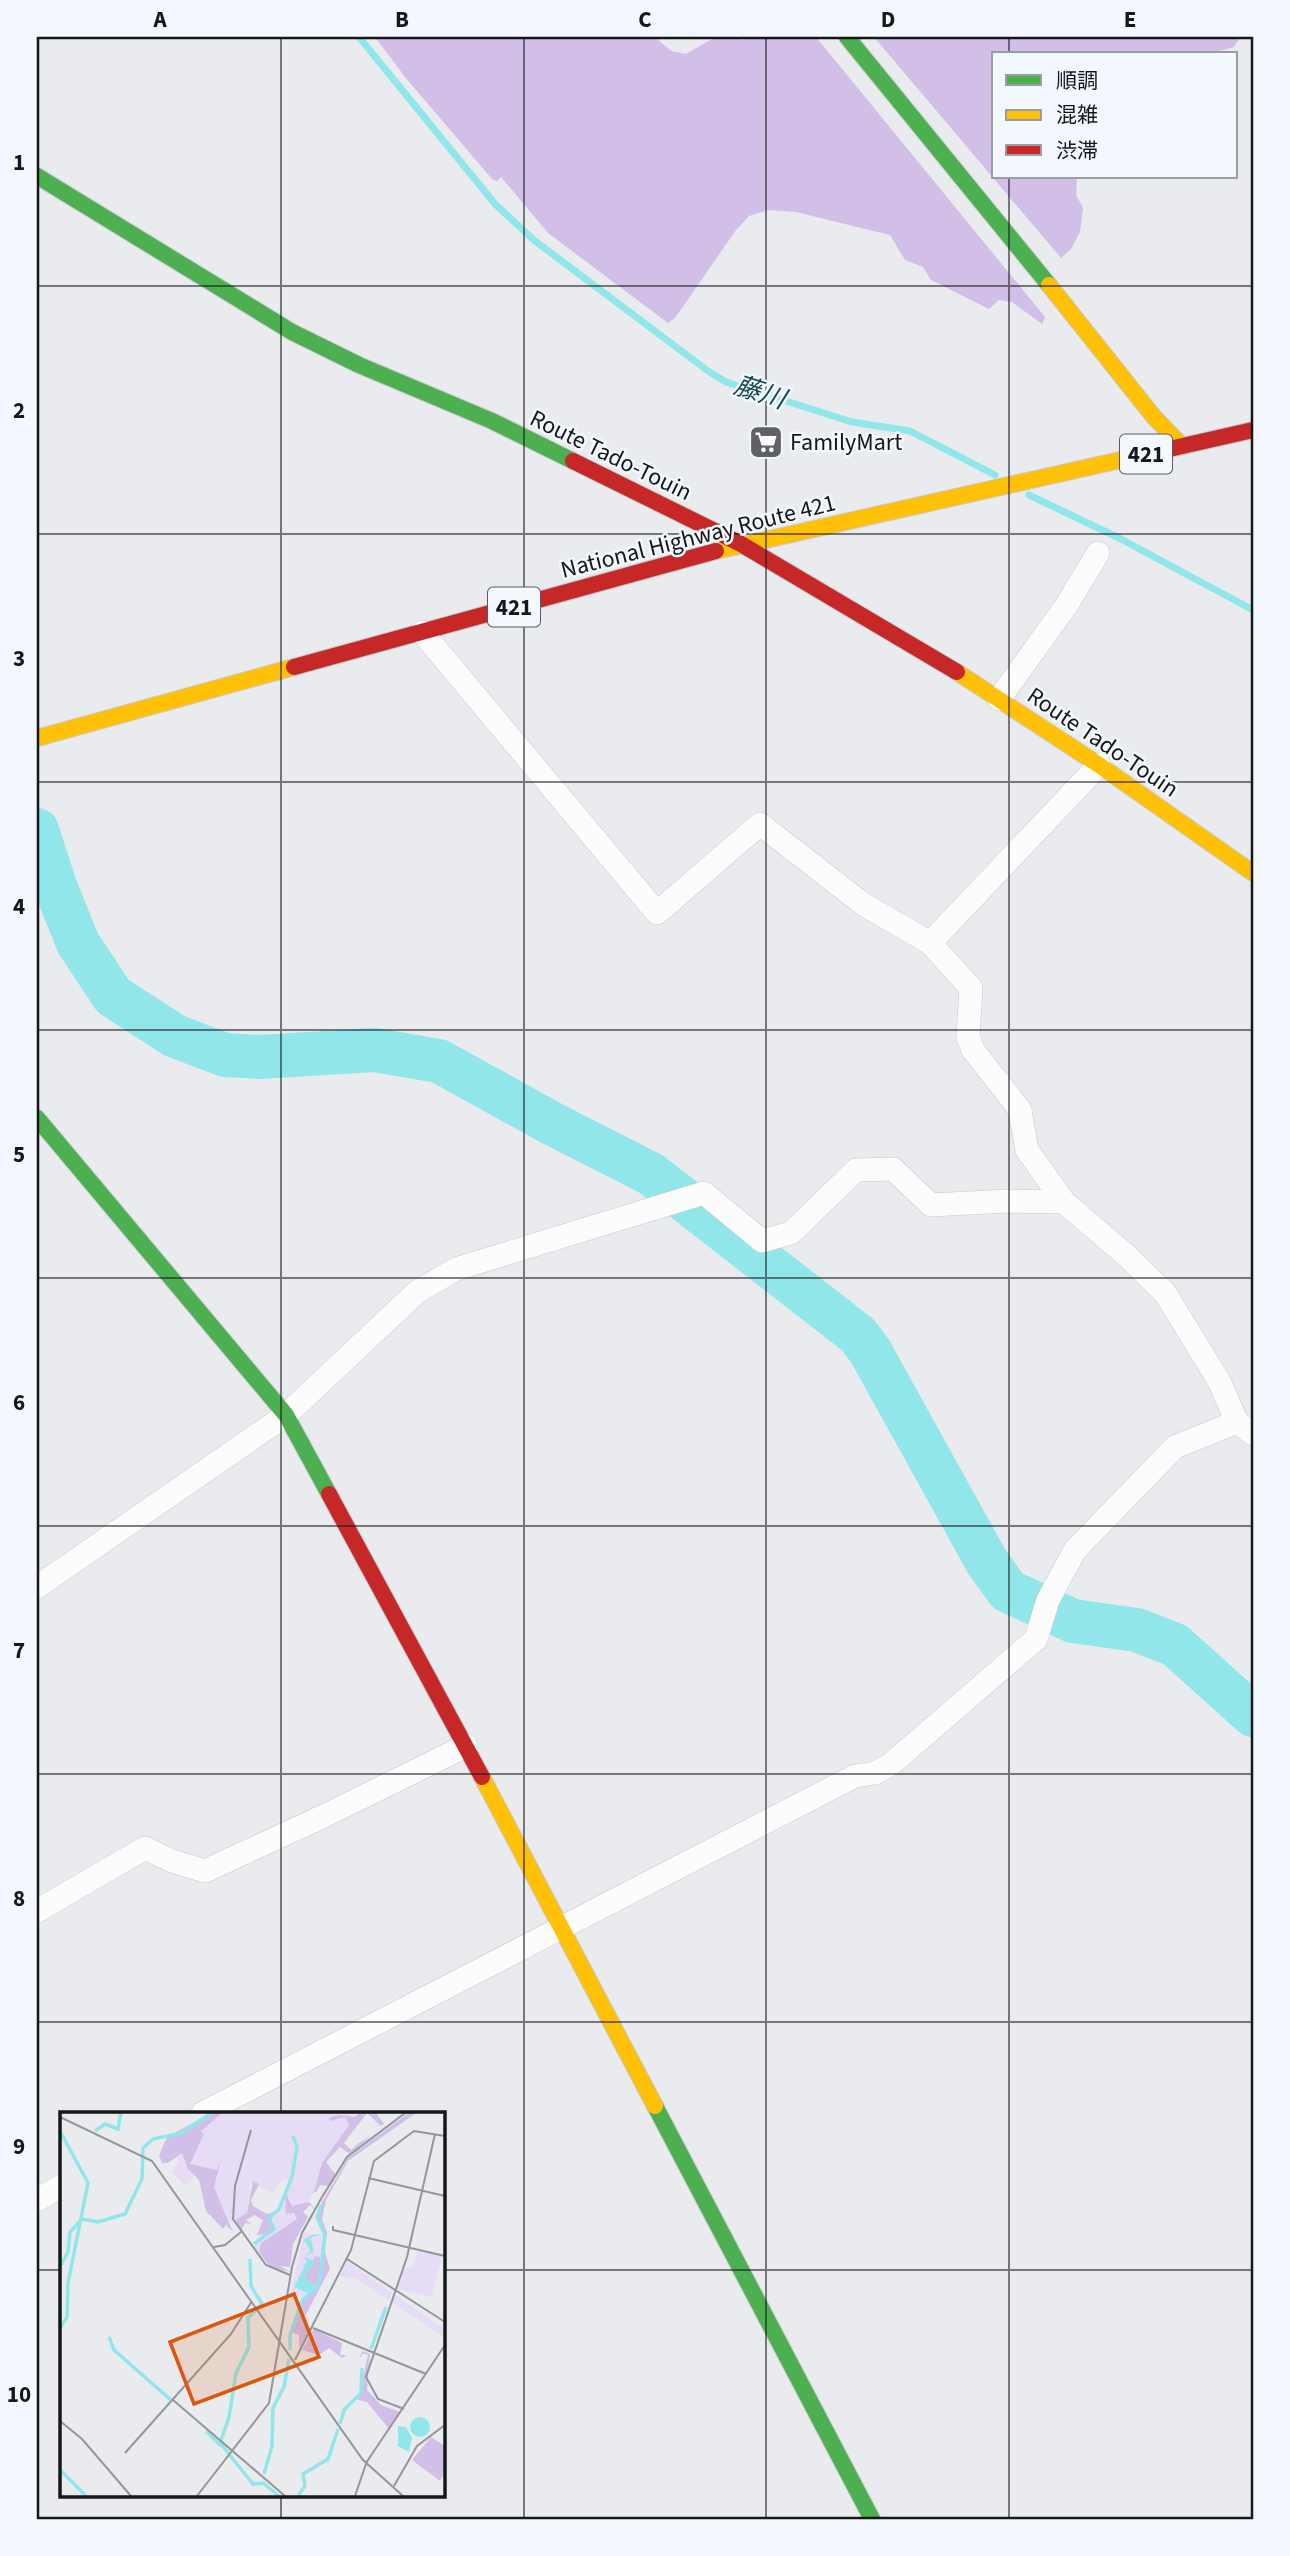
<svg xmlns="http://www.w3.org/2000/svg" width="1290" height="2556" font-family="'Source Sans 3','Noto Sans JP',sans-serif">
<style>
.forest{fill:#d1bfe8}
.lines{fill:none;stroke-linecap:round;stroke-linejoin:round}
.stream{stroke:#91e6ea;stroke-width:7}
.river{stroke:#91e6ea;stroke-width:44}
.street-casing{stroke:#c7c9cb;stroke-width:24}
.fast-casing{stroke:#c7c9cb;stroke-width:18}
.slow-casing{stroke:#c7c9cb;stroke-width:18}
.jam-casing{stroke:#c7c9cb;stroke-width:18}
.street{stroke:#fcfcfc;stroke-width:23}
.fast{stroke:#4caf50;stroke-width:16}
.slow{stroke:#ffc107;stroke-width:16}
.jam{stroke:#c62828;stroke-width:16}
.grid{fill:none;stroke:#151719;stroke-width:2;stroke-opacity:0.55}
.labels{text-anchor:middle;stroke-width:5;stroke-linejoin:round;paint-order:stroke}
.shield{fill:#f3f8ff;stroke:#585a5e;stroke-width:2}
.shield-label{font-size:23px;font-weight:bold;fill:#151719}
.poi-label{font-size:24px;fill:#151719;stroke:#f3f8ff;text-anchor:start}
.street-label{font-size:24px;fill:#151719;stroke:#f3f8ff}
.water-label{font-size:26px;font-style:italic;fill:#12494b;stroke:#f3f8ff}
.inset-river{fill:none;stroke:#91e6ea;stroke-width:3.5}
.inset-road{fill:none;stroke:#949699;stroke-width:2}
.view{fill:#dd560d;fill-opacity:0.15;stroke:#dd560d;stroke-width:3.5}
.inset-edge{fill:none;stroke:#151719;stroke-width:3.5}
.neatline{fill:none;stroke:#151719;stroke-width:2.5}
.grid-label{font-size:23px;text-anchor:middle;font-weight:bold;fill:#151719}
</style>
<rect width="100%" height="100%" fill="#e9ebee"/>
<g class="forest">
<path d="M 375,37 L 655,37 L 671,51 L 686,54 C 703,45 723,27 743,40 L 747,37 L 816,37 L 1045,317 L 1042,324 L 1012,302 L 999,300 L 989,309 L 931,280 L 923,267 L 905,260 L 890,235 L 796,212 L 768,210 L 749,216 L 736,230 L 675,318 L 668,323 L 548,233 L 501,177 L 497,181 L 492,179 L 405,77 Z"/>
<polygon points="874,37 1240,37 1234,47 1209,54 994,54 994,177 1077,177 1076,195 1083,208 1080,232 1071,249 1061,258"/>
</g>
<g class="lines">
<g class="stream">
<polyline points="359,37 495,204 535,241 708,371 726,382 852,422 910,431 995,475"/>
<polyline points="1029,495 1119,538 1253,610"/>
</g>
<polyline class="river" points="37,830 55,886 78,943 113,996 175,1036 225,1055 260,1057 374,1050 439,1061 551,1123 651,1174 858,1335 870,1351 987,1562 1008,1591 1073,1621 1137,1630 1175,1645 1253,1715"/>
<g class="street-casing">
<g id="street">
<polyline points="422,632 657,913 760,824 863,904 930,943"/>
<polyline points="999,699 1066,606 1098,553"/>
<polyline points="1064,1202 1027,1150 1020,1110 973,1050 968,1037 971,988 930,943 1099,765"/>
<polyline points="37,1587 286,1415 417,1292 456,1269 704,1193 762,1241 791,1233 856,1170 893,1169 931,1205 1007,1201 1064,1202 1127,1256 1165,1293 1219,1381 1237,1422"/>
<polyline points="37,1911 145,1848 172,1861 205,1871 326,1815 466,1746"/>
<polyline points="203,2113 855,1776 875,1773 890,1765 1036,1639 1048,1600 1075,1550 1175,1447 1237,1422 1253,1434"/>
<polyline points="37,2200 61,2186"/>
</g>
</g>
<g class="fast-casing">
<g id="fast">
<polyline points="847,37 1049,285"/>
<polyline points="37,176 292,332 359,365 492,421 573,461"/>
<polyline points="37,1118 286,1415 329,1494"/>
<polyline points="655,2106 872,2519"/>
</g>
</g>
<g class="slow-casing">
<g id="slow">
<polyline points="1049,285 1154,417 1182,446"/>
<polyline points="716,551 1156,452"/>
<polyline points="957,672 1099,765 1253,873"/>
<polyline points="37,738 294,667"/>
<polyline points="482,1777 655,2106"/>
</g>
</g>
<g class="jam-casing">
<g id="jam">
<polyline points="1156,452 1253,430"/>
<polyline points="573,461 741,544 957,672"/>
<polyline points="294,667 716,551"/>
<polyline points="329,1494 482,1777"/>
</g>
</g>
<use href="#street" class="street"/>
<use href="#fast" class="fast"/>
<use href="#slow" class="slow"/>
<use href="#jam" class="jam"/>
</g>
<path class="grid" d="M 281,37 L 281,2113M 524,37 L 524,2519M 766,37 L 766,2519M 1009,37 L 1009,54M 1009,177 L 1009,2519M 37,286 L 1253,286M 37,534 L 1253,534M 37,782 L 1253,782M 37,1030 L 1253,1030M 37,1278 L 1253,1278M 37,1526 L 1253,1526M 37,1774 L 1253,1774M 37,2022 L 1253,2022M 37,2270 L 61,2270M 443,2270 L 1253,2270M 281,2495 L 281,2519"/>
<defs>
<g id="supermarket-square" transform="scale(1.75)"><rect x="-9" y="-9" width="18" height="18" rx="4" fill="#5f6164" stroke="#f3f8ff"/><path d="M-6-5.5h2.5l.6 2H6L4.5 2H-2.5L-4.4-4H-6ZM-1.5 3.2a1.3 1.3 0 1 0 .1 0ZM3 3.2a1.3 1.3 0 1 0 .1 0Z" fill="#fff"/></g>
</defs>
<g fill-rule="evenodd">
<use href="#supermarket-square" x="766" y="442"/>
</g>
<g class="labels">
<g class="shield">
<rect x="1120" y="434.5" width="52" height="39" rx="5"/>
<rect x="488" y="587.5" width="52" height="39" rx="5"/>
</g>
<g class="shield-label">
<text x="1146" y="462">421</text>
<text x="514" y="615">421</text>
</g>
<g class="poi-label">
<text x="790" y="450">FamilyMart</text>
</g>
<g class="street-label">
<text transform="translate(611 455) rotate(26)" y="8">Route Tado-Touin</text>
<text transform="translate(698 536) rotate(-14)" y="8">National Highway Route 421</text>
<text transform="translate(1103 742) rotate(34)" y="8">Route Tado-Touin</text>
</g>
<g class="water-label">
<text transform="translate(760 392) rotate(18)" y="9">藤川</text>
</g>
</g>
<g transform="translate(60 2112)">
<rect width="385" height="385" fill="#e9ebee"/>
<path d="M 162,1 L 300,1 L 287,6 L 288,17 L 262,53 L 259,73 L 248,90 L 232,94 L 230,90 L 228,103 L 234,101 L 236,107 L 201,131 L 198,141 L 194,134 L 214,117 L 209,107 L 219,98 L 229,71 L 225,65 L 212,81 L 190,71 L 187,101 L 183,107 L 170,110 L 154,75 L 158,58 L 130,52 L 141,18 ZM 122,40 L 134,65 L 124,73 L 111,60 L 118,51 L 117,41 ZM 244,120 L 264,124 L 258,173 L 244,187 L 231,179 ZM 358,138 L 382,144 L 372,185 L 337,177 L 344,156 L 353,155 ZM 287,149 L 332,181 L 329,188 L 297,167 L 280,164 ZM 335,183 L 385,217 L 385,226 L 332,190 Z" fill="#e6dcf6"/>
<path d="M 151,1 L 162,1 L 141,19 L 144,22 L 130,52 L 157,58 L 161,47 L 154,75 L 173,120 L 166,113 L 163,117 L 146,99 L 139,68 L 128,57 L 122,41 L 108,51 L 102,51 L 99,43 L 107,25 ZM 299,1 L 316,1 L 324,12 L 321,14 L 307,1 L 284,31 L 291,38 L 299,31 L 311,24 L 290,42 L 280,35 L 266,50 L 276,63 L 268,74 L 260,73 L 256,80 L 254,80 L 262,51 L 289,13 L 285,5 L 270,9 L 269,6 L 279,3 L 295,5 ZM 348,1 L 356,1 L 288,49 L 266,88 L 262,107 L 267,121 L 264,137 L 270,157 L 244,206 L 249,220 L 239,237 L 239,223 L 231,220 L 233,213 L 243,189 L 260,173 L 263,157 L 262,143 L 265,124 L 258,105 L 262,90 L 288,46 ZM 193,69 L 199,72 L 191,88 L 193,94 L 207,102 L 216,99 L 208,105 L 213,117 L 207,122 L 197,123 L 203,108 L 195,103 L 186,108 L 191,112 L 185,111 L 181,119 L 176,108 L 187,101 ZM 225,80 L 232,94 L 249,90 L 253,80 L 249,90 L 256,98 L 250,93 L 243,100 L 248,105 L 233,132 L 230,155 L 220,154 L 230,160 L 210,155 L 199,140 L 201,131 L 237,107 L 234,101 L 226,102 ZM 255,144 L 260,145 L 261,157 L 256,174 L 244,167 ZM 254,217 L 282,231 L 280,243 L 287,243 L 282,246 L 269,236 L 259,243 L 242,238 ZM 302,239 L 310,242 L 307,278 L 321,293 L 340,300 L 329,317 L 307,290 L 298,288 L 308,243 L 303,241 L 299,248 ZM 371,325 L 385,334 L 385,360 L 380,369 L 352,348 Z" fill="#d1bfe8"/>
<path d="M 262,122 L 250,126 L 254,139 L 245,145 L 255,149 L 244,165 L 255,174 L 248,181 L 234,175 L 247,149 L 244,146 L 251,139 L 244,128 L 252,123 ZM350 315a10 10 0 1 1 20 0a10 10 0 1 1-20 0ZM 338,314 L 346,315 L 352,326 L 349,340 L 338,334 Z" fill="#91e6ea"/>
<path class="inset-river" d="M 0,19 L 28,71 L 8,171 L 7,205 L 0,216M 35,19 L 45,12 L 58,17 L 61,1M 22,107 L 38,110 L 65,102 L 82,67 L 83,36 L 93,27 L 122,21 L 151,1M 194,132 L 214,117 L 209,106 L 219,97 L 232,65 L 237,35 L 233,24M 190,147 L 191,174 L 202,192 L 188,206 L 189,235 L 176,261 L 169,305 L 160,331 L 193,372 L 203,371 L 219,384M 0,155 L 8,140 L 10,120 L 22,107M 49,225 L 54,238 L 111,288M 311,237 L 326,195M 230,238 L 230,223 L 242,189 L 259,173 L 265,124 L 257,105 L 261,93M 280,312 L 284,298 L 301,281 L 302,256M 146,319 L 161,334M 0,358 L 26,384M 204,362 L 212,334 L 213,296 L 224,275 L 229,247M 238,384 L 245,374 L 243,362 L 268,347 L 278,317"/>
<path class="inset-road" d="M 0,5 L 92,49 L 303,348 L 343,384M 191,18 L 175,74 L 173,107 L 206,153 L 230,163M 308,66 L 385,84M 273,114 L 273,118 L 385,144M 154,135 L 165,133 L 181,120M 287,147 L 385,210M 253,216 L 366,262M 235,248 L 291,138 L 314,49 L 354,19 L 385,24M 113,288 L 225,384M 344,297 L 318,287 L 306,265 L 347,145 L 375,22M 0,309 L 22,327 L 71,384M 65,341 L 171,222 L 192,189M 306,351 L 385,233M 334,374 L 357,334 L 385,313M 137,384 L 209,291 L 232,155 L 242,121 L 262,85 L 287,45 L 345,1M 295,384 L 306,352"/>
<path class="view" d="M 234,182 L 259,245 L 134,292 L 110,230 Z"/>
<rect width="385" height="385" class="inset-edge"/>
</g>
<rect width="1290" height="2556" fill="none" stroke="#f3f8ff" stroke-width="77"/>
<rect x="992" y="52" width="245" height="126" fill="#f3f8ff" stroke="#9a9ea3" stroke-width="2"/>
<rect x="1006" y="75" width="35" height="10" fill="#4caf50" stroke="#9a9ea3" stroke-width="2"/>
<text x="1056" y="88" font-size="21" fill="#151719">順調</text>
<rect x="1006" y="110" width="35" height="10" fill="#ffc107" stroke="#9a9ea3" stroke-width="2"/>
<text x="1056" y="122" font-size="21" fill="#151719">混雑</text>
<rect x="1006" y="145" width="35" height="10" fill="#c62828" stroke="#9a9ea3" stroke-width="2"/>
<text x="1056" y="158" font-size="21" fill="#151719">渋滞</text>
<rect x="38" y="38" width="1214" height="2480" class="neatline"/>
<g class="grid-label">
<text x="160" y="27">A</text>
<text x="402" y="27">B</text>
<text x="645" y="27">C</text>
<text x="888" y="27">D</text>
<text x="1130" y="27">E</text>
<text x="19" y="170">1</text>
<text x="19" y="418">2</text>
<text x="19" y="666">3</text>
<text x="19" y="914">4</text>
<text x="19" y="1162">5</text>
<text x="19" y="1410">6</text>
<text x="19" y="1658">7</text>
<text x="19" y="1906">8</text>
<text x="19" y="2154">9</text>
<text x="19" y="2402">10</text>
</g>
</svg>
